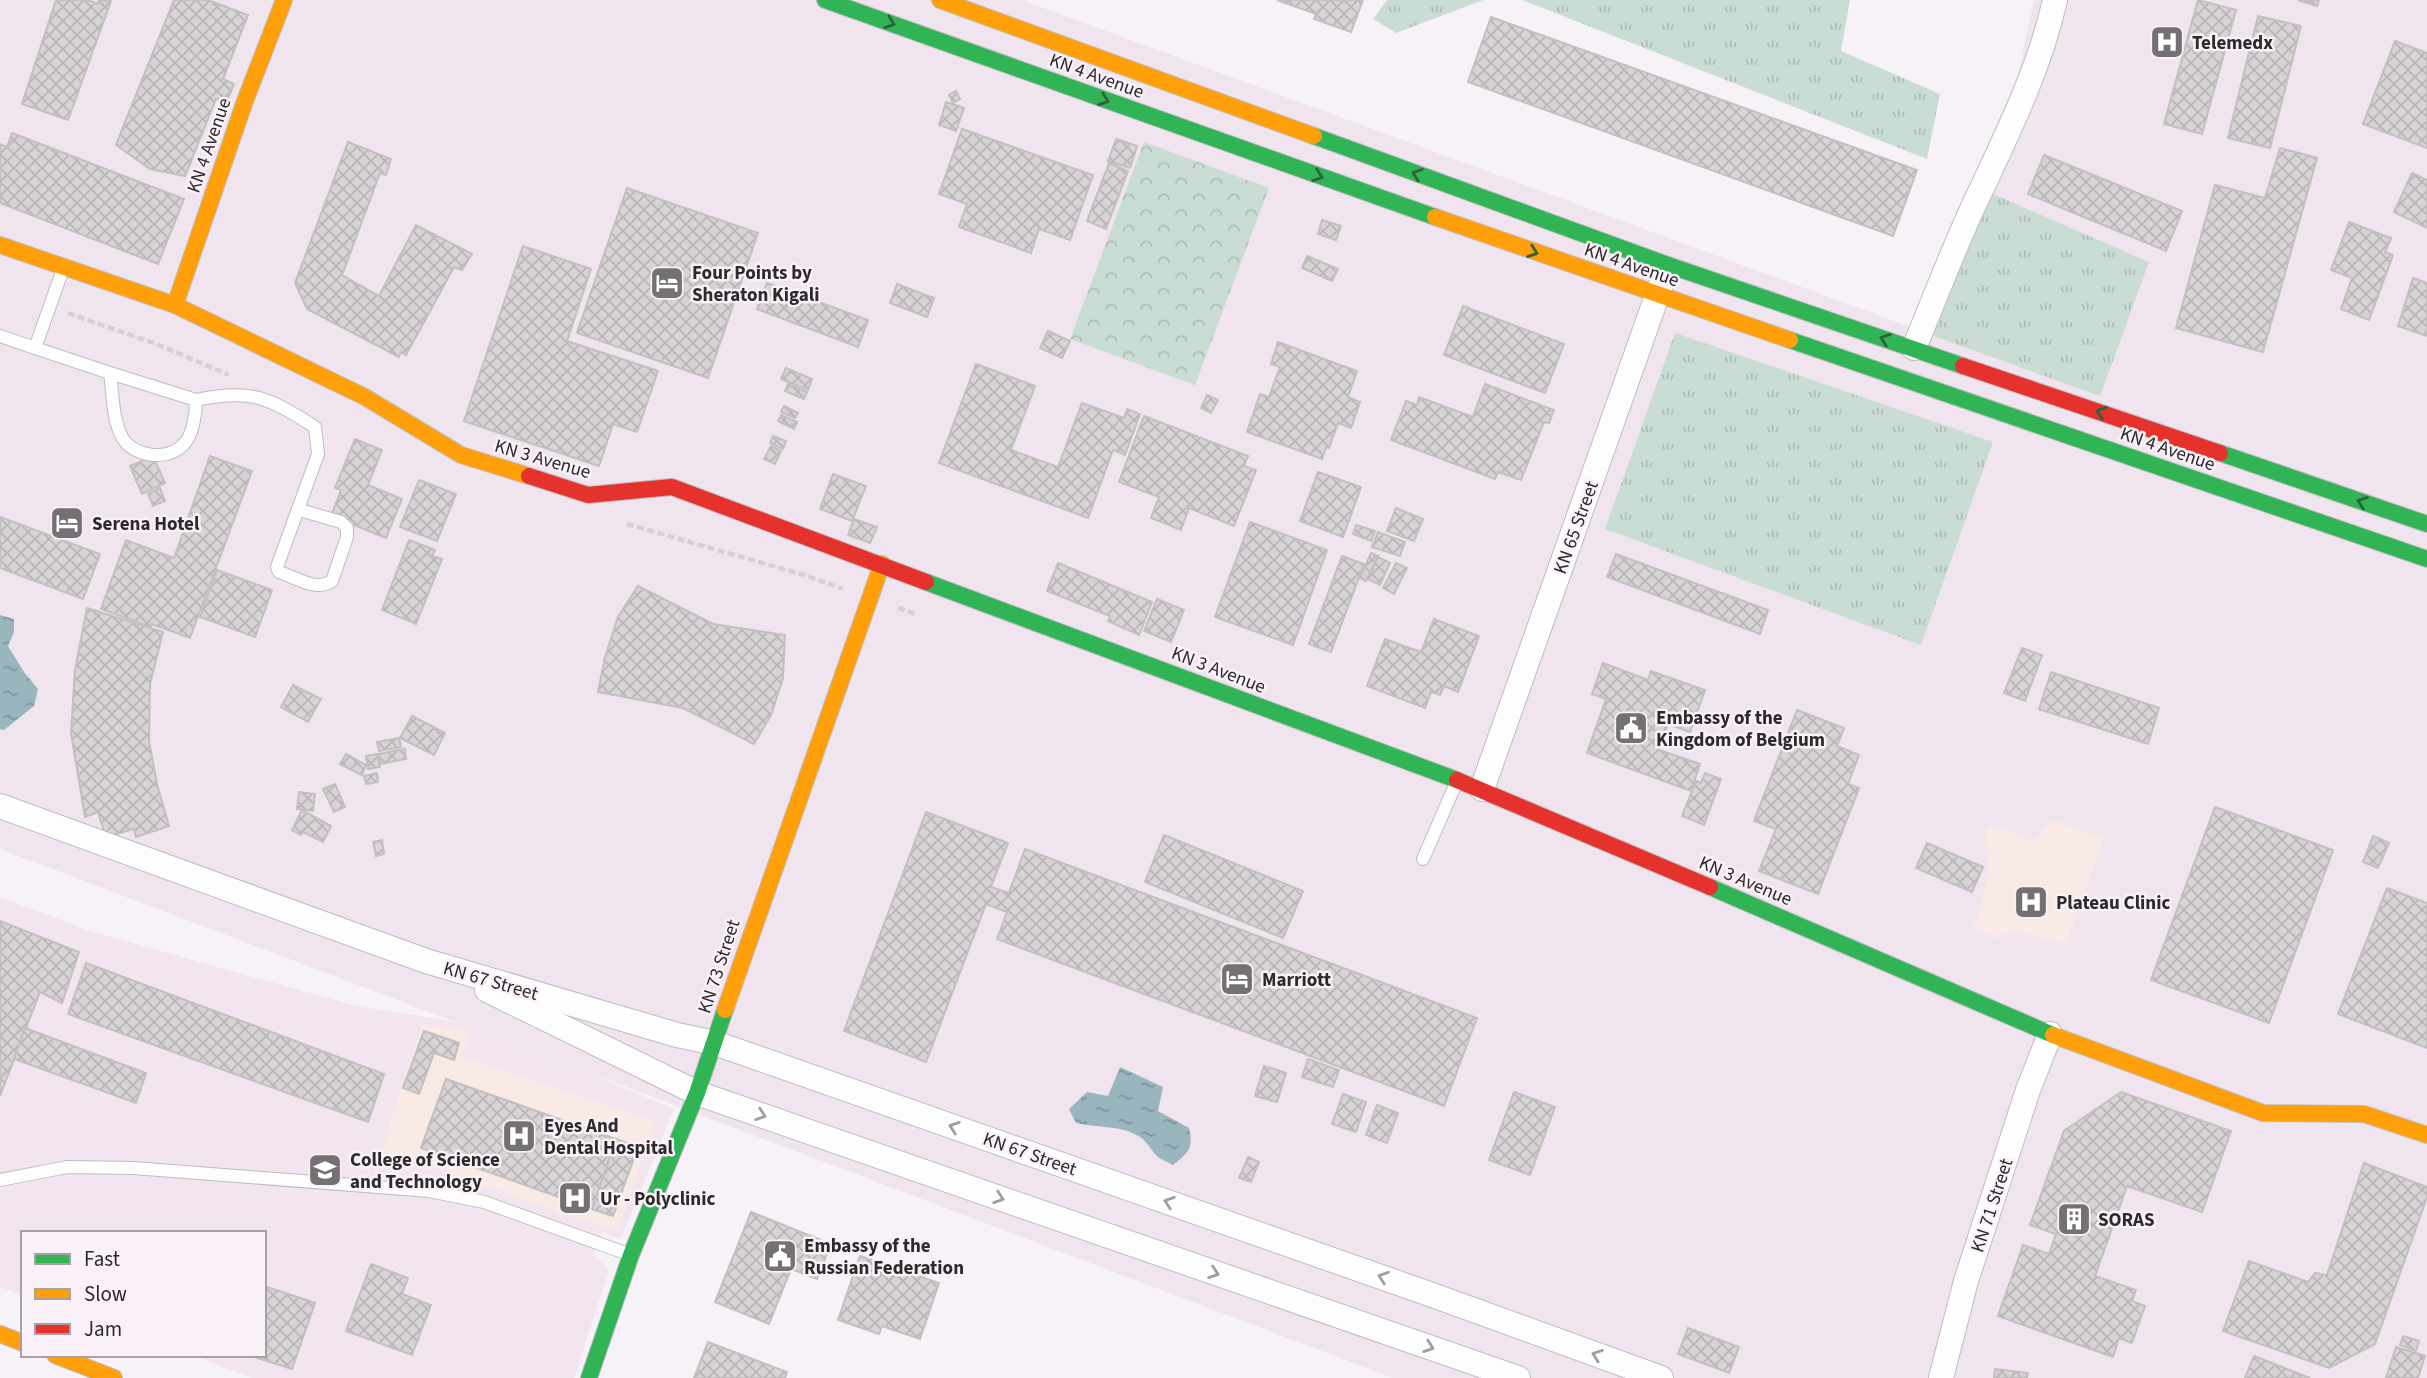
<svg xmlns="http://www.w3.org/2000/svg" width="2427" height="1378" font-family="'Source Sans 3',sans-serif">
<style>
.built{fill:#f0e5ef}
.education{fill:#f3e5ef}
.medical{fill:#f9eae5}
.grass{fill:url(#grass-tufts)}
.park{fill:url(#park-crowns)}
.water{fill:url(#water-ripples)}
.building{fill:url(#building-cross-hatch);stroke:#c3bfc0;stroke-width:2}
.lines{fill:none;stroke-linecap:round;stroke-linejoin:round}
.lane-casing{stroke:#bfbcbf;stroke-width:14}
.street-casing{stroke:#bfbcbf;stroke-width:26}
.fast-casing{stroke:#bfbcbf;stroke-width:18}
.slow-casing{stroke:#bfbcbf;stroke-width:18}
.jam-casing{stroke:#bfbcbf;stroke-width:18}
.path{stroke:#d3d1d3;stroke-width:4.5;stroke-dasharray:7 3.5;stroke-linecap:butt}
.lane{stroke:#fefdfe;stroke-width:12}
.street{stroke:#fefdfe;stroke-width:24}
.fast{stroke:#30b455;stroke-width:16}
.slow{stroke:#ff9f0a;stroke-width:16}
.jam{stroke:#e5322d;stroke-width:16}
.oneway{stroke:#2e613c}
.oneway2{stroke:#a09ea0}
.labels{text-anchor:middle;stroke-width:5;stroke-linejoin:round;paint-order:stroke}
.poi-label{font-size:19px;font-weight:bold;fill:#2d2a2c;stroke:#f9f0f8;text-anchor:start}
.street-label{font-size:19px;fill:#2d2a2c;stroke:#f9f0f8}
</style>
<defs>
<pattern id="grass-tufts" width="24" height="20" patternUnits="userSpaceOnUse" patternTransform="scale(1.75)"><rect width="24" height="20" fill="#caddd5"/><path d="M3 7l-1-3M5 7V3M7 7l1-3M15 17l-1-3M17 17v-4M19 17l1-3" fill="none" stroke="#aebeb7"/></pattern>
<pattern id="park-crowns" width="20" height="18" patternUnits="userSpaceOnUse" patternTransform="scale(1.75)"><rect width="20" height="18" fill="#caddd5"/><path d="M2 6a3 3 0 1 1 6 0M12 15a3 3 0 1 1 6 0" fill="none" stroke="#aebeb7"/></pattern>
<pattern id="water-ripples" width="26" height="14" patternUnits="userSpaceOnUse" patternTransform="scale(1.75)"><rect width="26" height="14" fill="#99b6bf"/><path d="M2 4q2-2 4 0t4 0M15 11q2-2 4 0t4 0" fill="none" stroke="#7d949b"/></pattern>
<pattern id="building-cross-hatch" width="8" height="8" patternUnits="userSpaceOnUse" patternTransform="scale(1.75)"><rect width="8" height="8" fill="#d8d4d5"/><path d="M0 0l8 8M0 8l8-8" fill="none" stroke="#bab6b7"/></pattern>
</defs>
<rect width="100%" height="100%" fill="#f7f2f7"/>
<polygon class="built" points="0,0 1022,0 1959,345 2034,0 2427,0 2427,1378 1393,1378 0,849"/>
<polygon class="education" points="0,897 90,931 356,1006 479,1026 674,1109 621,1239 602,1232 593,1253 604,1263 609,1271 574,1378 252,1378 192,1355 264,1355 264,1233 23,1233 23,1295 0,1287"/>
<g class="medical">
<polygon points="2052,820 2104,838 2066,944 2013,931 1995,938 1974,928 1988,876 1988,850 1984,842 1987,827 2006,829 2033,842"/>
<polygon points="422,1024 470,1031 461,1057 656,1122 617,1231 382,1150"/>
</g>
<g class="grass">
<polygon points="1387,0 1483,0 1396,33 1373,19"/>
<polygon points="1522,0 1850,0 1841,51 1940,94 1927,159"/>
<polygon points="1986,191 2149,262 2100,396 1928,334"/>
<polygon points="1675,333 1993,442 1921,645 1605,529"/>
</g>
<polygon class="park" points="1144,142 1269,188 1195,385 1070,339"/>
<g class="water">
<polygon points="0,615 14,619 14,632 8,646 24,672 38,689 34,706 4,730 0,729"/>
<path d="M 1120,1067 L 1163,1087 L 1158,1111 L 1189,1128 C 1194,1149 1188,1153 1173,1165 C 1168,1162 1162,1160 1158,1157 C 1151,1151 1148,1142 1140,1137 C 1123,1125 1096,1128 1076,1123 L 1069,1109 L 1087,1092 L 1108,1096 Z"/>
</g>
<g class="building">
<polygon points="56,0 88,0 98,4 99,0 111,1 68,120 22,104"/>
<polygon points="174,0 208,0 248,15 223,79 234,84 226,103 216,99 185,176 150,169 116,145"/>
<polygon points="1277,0 1363,0 1351,32 1314,19 1316,14"/>
<polygon points="2198,0 2236,10 2202,134 2164,124"/>
<polygon points="2298,0 2319,0 2317,6"/>
<polygon points="2258,16 2301,26 2270,148 2228,138"/>
<polygon points="1491,17 1917,170 1893,236 1468,82"/>
<polygon points="2395,41 2427,53 2427,148 2363,124"/>
<polygon points="956,91 960,99 953,103 949,95"/>
<polygon points="946,102 964,108 956,131 939,125"/>
<polygon points="962,129 1093,175 1070,240 1039,229 1031,253 959,227 967,204 939,194"/>
<polygon points="12,133 184,199 158,264 0,203 0,144 7,147"/>
<polygon points="1116,139 1137,146 1130,168 1108,161"/>
<polygon points="348,142 391,159 386,175 380,173 342,275 379,296 416,225 472,254 462,270 454,267 406,355 401,352 399,357 307,309 295,283"/>
<polygon points="2280,148 2317,158 2263,352 2176,328 2215,185 2265,198"/>
<polygon points="2044,155 2182,211 2166,251 2028,194"/>
<polygon points="1109,163 1128,171 1106,229 1087,221"/>
<polygon points="2412,173 2427,180 2427,228 2394,212"/>
<polygon points="627,188 758,233 708,378 577,333"/>
<polygon points="1322,220 1341,226 1336,240 1318,234"/>
<polygon points="2349,222 2391,238 2385,252 2393,255 2369,320 2341,309 2352,278 2331,270"/>
<polygon points="523,246 591,269 567,341 658,371 637,432 613,424 599,466 464,421"/>
<polygon points="1307,256 1338,269 1332,281 1302,268"/>
<polygon points="2413,278 2427,283 2427,336 2398,326"/>
<polygon points="767,283 868,320 858,347 757,309"/>
<polygon points="897,284 934,298 927,317 890,303"/>
<polygon points="1463,306 1564,344 1545,393 1444,355"/>
<polygon points="1048,331 1070,341 1062,358 1040,348"/>
<polygon points="1278,342 1357,371 1348,397 1360,402 1351,428 1338,423 1329,448 1326,447 1322,459 1247,432 1260,394 1269,397 1280,367 1271,364"/>
<polygon points="976,364 1035,386 1011,450 1058,467 1082,403 1124,418 1127,409 1140,414 1125,455 1113,450 1088,518 939,463"/>
<polygon points="786,368 812,379 808,390 781,379"/>
<polygon points="788,384 807,392 804,399 785,391"/>
<polygon points="1485,384 1554,410 1549,423 1544,422 1521,480 1498,472 1495,479 1391,440 1406,401 1417,405 1419,397 1473,417"/>
<polygon points="1207,395 1218,400 1211,413 1201,408"/>
<polygon points="784,406 798,413 795,418 781,412"/>
<polygon points="781,415 797,422 794,429 778,421"/>
<polygon points="1144,416 1248,456 1244,466 1256,470 1234,526 1189,508 1181,530 1151,518 1159,497 1119,482"/>
<polygon points="773,436 786,441 783,449 770,443"/>
<polygon points="355,439 382,450 368,485 402,499 386,538 331,516 341,490 335,488"/>
<polygon points="771,446 781,451 775,464 764,459"/>
<polygon points="153,456 165,483 142,494 130,466"/>
<polygon points="210,456 252,471 190,638 152,624 151,627 101,609 126,540 174,558"/>
<polygon points="1318,472 1361,487 1343,537 1300,521"/>
<polygon points="833,474 866,486 852,521 820,509"/>
<polygon points="419,480 456,494 437,541 400,527"/>
<polygon points="160,488 165,501 153,506 148,494"/>
<polygon points="1396,508 1423,519 1414,541 1387,531"/>
<polygon points="0,517 100,554 83,599 0,568"/>
<polygon points="854,519 877,527 870,543 848,535"/>
<polygon points="1250,522 1327,550 1293,645 1215,617"/>
<polygon points="1356,525 1375,531 1371,541 1353,534"/>
<polygon points="1378,532 1405,542 1400,556 1372,547"/>
<polygon points="409,540 435,550 432,556 442,559 416,624 382,610"/>
<polygon points="1371,553 1378,556 1366,581 1360,578"/>
<polygon points="1616,554 1768,610 1760,634 1607,577"/>
<polygon points="1342,556 1364,564 1331,652 1309,644"/>
<polygon points="1378,557 1390,563 1380,585 1368,579"/>
<polygon points="1058,563 1152,602 1139,635 1108,621 1110,616 1047,591"/>
<polygon points="1396,563 1407,568 1394,594 1383,588"/>
<polygon points="217,570 272,590 255,637 200,617"/>
<polygon points="638,586 713,624 785,635 783,678 771,715 754,744 683,708 598,692 605,657 618,617"/>
<polygon points="1157,599 1184,610 1171,642 1144,631"/>
<polygon points="87,608 163,632 150,684 149,741 157,784 169,826 136,837 134,829 106,837 98,812 85,817 71,733 75,670"/>
<polygon points="1434,619 1479,636 1458,692 1444,686 1440,695 1431,692 1425,708 1367,686 1385,639 1421,652"/>
<polygon points="2022,648 2042,655 2025,701 2004,693"/>
<polygon points="1603,663 1648,680 1651,671 1705,690 1690,732 1668,724 1659,750 1700,764 1691,791 1587,753 1606,699 1592,694"/>
<polygon points="2051,672 2159,708 2148,744 2039,709"/>
<polygon points="293,685 321,699 308,722 281,707"/>
<polygon points="1797,710 1844,728 1837,746 1859,755 1848,784 1859,788 1818,894 1759,871 1776,829 1754,821"/>
<polygon points="412,716 445,733 434,755 400,738"/>
<polygon points="399,738 401,747 379,751 377,742"/>
<polygon points="405,749 406,759 380,764 378,754"/>
<polygon points="346,754 366,765 362,775 340,764"/>
<polygon points="377,754 380,767 368,769 366,756"/>
<polygon points="377,773 378,782 366,784 364,776"/>
<polygon points="1705,773 1721,779 1704,825 1682,816 1696,781 1701,783"/>
<polygon points="335,784 345,807 334,812 323,789"/>
<polygon points="299,792 315,794 313,811 297,809"/>
<polygon points="2215,807 2333,850 2269,1023 2151,980"/>
<polygon points="302,810 331,826 323,842 303,832 301,835 292,830"/>
<polygon points="926,812 1008,843 991,887 1009,893 1025,849 1477,1018 1444,1106 997,939 1007,912 986,904 926,1062 844,1031"/>
<polygon points="1164,835 1303,891 1283,938 1145,882"/>
<polygon points="2373,836 2389,843 2378,868 2363,862"/>
<polygon points="382,840 384,854 376,856 373,842"/>
<polygon points="1927,843 1983,867 1972,892 1916,868"/>
<polygon points="2387,888 2427,903 2427,1048 2338,1014"/>
<polygon points="0,921 79,952 62,1003 40,992 0,1096"/>
<polygon points="86,963 384,1074 368,1122 68,1014"/>
<polygon points="25,1028 146,1073 136,1103 14,1059"/>
<polygon points="424,1031 459,1043 454,1060 434,1053 419,1094 403,1088"/>
<polygon points="1308,1059 1339,1070 1333,1087 1302,1077"/>
<polygon points="1264,1066 1286,1073 1277,1102 1255,1096"/>
<polygon points="446,1079 616,1139 592,1209 421,1148"/>
<polygon points="1514,1092 1555,1107 1530,1175 1489,1160"/>
<polygon points="2121,1092 2231,1131 2202,1212 2127,1186 2095,1276 2136,1290 2132,1301 2145,1306 2132,1343 2119,1338 2113,1357 1998,1316 2023,1245 2049,1254 2056,1234 2030,1225 2064,1131"/>
<polygon points="1343,1094 1366,1102 1356,1132 1332,1124"/>
<polygon points="1377,1105 1398,1113 1387,1143 1366,1135"/>
<polygon points="616,1139 638,1147 613,1216 592,1209"/>
<polygon points="1248,1157 1259,1162 1251,1182 1239,1178"/>
<polygon points="2364,1163 2427,1187 2427,1197 2375,1344 2329,1368 2223,1331 2249,1261 2308,1282 2315,1273 2327,1275"/>
<polygon points="751,1212 831,1244 817,1279 791,1269 769,1324 715,1302"/>
<polygon points="860,1256 939,1283 920,1339 882,1326 879,1334 838,1320"/>
<polygon points="371,1264 408,1278 402,1294 431,1305 412,1355 346,1331"/>
<polygon points="264,1286 315,1303 292,1369 248,1355 264,1355"/>
<polygon points="1688,1328 1739,1347 1729,1373 1678,1354"/>
<polygon points="2403,1336 2419,1341 2416,1351 2400,1345"/>
<polygon points="708,1342 787,1372 785,1378 694,1378"/>
<polygon points="2396,1347 2425,1356 2418,1378 2386,1378"/>
<polygon points="2254,1356 2310,1378 2245,1378"/>
<polygon points="1995,1369 2028,1373 2027,1378 1994,1378"/>
</g>
<g class="lines">
<g class="lane-casing">
<g id="lane">
<polyline points="0,336 35,348 63,269"/>
<path d="M 35,348 L 110,373 C 113,393 112,418 122,437 C 132,456 166,462 183,445 C 193,436 196,413 196,400 L 110,373"/>
<path d="M 196,400 C 252,388 269,398 315,427 L 318,454 L 277,567 L 279,572 C 295,577 316,592 332,581 L 347,537 L 347,528 L 341,522 L 300,510"/>
<polyline points="1423,859 1457,781"/>
<polyline points="0,1180 67,1167 134,1168 429,1191 484,1202 628,1254"/>
</g>
</g>
<g class="street-casing">
<g id="street">
<path d="M 1914,348 C 1936,296 1956,241 1981,190 C 2010,128 2040,67 2055,0"/>
<polyline points="1482,789 1663,279"/>
<polyline points="0,806 426,961 677,1035 715,1043 1435,1296 1661,1378"/>
<polyline points="487,990 697,1093 1518,1378"/>
<polyline points="1941,1378 1966,1281 2028,1090 2050,1034"/>
</g>
</g>
<g class="fast-casing">
<g id="fast">
<polyline points="825,0 1435,217"/>
<polyline points="1314,136 1668,265 1963,366"/>
<polyline points="1790,340 2427,559"/>
<polyline points="2220,453 2427,524"/>
<polyline points="926,582 1457,780"/>
<polyline points="1710,887 2053,1035"/>
<polyline points="589,1378 631,1255 697,1093 725,1010"/>
</g>
</g>
<g class="slow-casing">
<g id="slow">
<polyline points="940,0 1314,136"/>
<polyline points="1435,217 1790,340"/>
<polyline points="0,245 175,305 365,397 461,455 529,476"/>
<polyline points="175,305 245,101 284,0"/>
<polyline points="725,1010 882,564"/>
<polyline points="2053,1035 2263,1113 2364,1114 2427,1135"/>
<polyline points="0,1334 23,1343"/>
<polyline points="55,1355 114,1378"/>
</g>
</g>
<g class="jam-casing">
<g id="jam">
<polyline points="1963,366 2220,453"/>
<polyline points="529,476 588,495 672,487 926,582"/>
<polyline points="1457,780 1710,887"/>
</g>
</g>
<g class="path">
<polyline points="68,313 159,345 229,375"/>
<polyline points="627,524 804,575 843,589"/>
<polyline points="898,608 916,614"/>
</g>
<use href="#lane" class="lane"/>
<use href="#street" class="street"/>
<use href="#fast" class="fast"/>
<use href="#slow" class="slow"/>
<use href="#jam" class="jam"/>
</g>
<defs><path id="oneway-chevron" d="M-2-3.5L2.5 0L-2 3.5" fill="none" stroke-width="1.6" stroke-linecap="round" stroke-linejoin="round" transform="scale(1.75)"/></defs>
<g class="oneway">
<use href="#oneway-chevron" transform="translate(890 23) rotate(20)"/>
<use href="#oneway-chevron" transform="translate(1104 100) rotate(20)"/>
<use href="#oneway-chevron" transform="translate(1417 174) rotate(-160)"/>
<use href="#oneway-chevron" transform="translate(1318 176) rotate(20)"/>
<use href="#oneway-chevron" transform="translate(1533 252) rotate(19)"/>
<use href="#oneway-chevron" transform="translate(1885 339) rotate(-161)"/>
<use href="#oneway-chevron" transform="translate(2101 412) rotate(-161)"/>
<use href="#oneway-chevron" transform="translate(2362 502) rotate(-161)"/>
</g>
<g class="oneway2">
<use href="#oneway-chevron" transform="translate(761 1115) rotate(19)"/>
<use href="#oneway-chevron" transform="translate(954 1127) rotate(-161)"/>
<use href="#oneway-chevron" transform="translate(999 1198) rotate(19)"/>
<use href="#oneway-chevron" transform="translate(1169 1202) rotate(-161)"/>
<use href="#oneway-chevron" transform="translate(1214 1273) rotate(19)"/>
<use href="#oneway-chevron" transform="translate(1383 1277) rotate(-161)"/>
<use href="#oneway-chevron" transform="translate(1429 1347) rotate(19)"/>
<use href="#oneway-chevron" transform="translate(1597 1355) rotate(-160)"/>
</g>
<defs>
<g id="hospital-square" transform="scale(1.75)"><rect x="-9" y="-9" width="18" height="18" rx="4" fill="#747073" stroke="#f9f0f8"/><path d="M-5-5h3v3.5h4V-5h3V5h-3V1.5h-4V5h-3Z" fill="#fff"/></g>
<g id="hotel-square" transform="scale(1.75)"><rect x="-9" y="-9" width="18" height="18" rx="4" fill="#747073" stroke="#f9f0f8"/><path d="M-6-4.5h1.5V1H6V5H4.5V3h-9V5H-6ZM-4 0a1.8 1.8 0 1 1 3.6 0ZM.5 0V-2.5h3Q6-2.5 6 0Z" fill="#fff"/></g>
<g id="civic-square" transform="scale(1.75)"><rect x="-9" y="-9" width="18" height="18" rx="4" fill="#747073" stroke="#f9f0f8"/><path d="M-.6-6.5H3V-4.5H.6V-3L4-1V1h2V6H-6V1h2V-1L-.6-3ZM-1.2 2.5V6h2.4V2.5Z" fill="#fff"/></g>
<g id="university-square" transform="scale(1.75)"><rect x="-9" y="-9" width="18" height="18" rx="4" fill="#747073" stroke="#f9f0f8"/><path d="M0-5L7-2L0 1L-7-2ZM-4 1L0 2.5L4 1V4Q0 6-4 4Z" fill="#fff"/></g>
<g id="building-square" transform="scale(1.75)"><rect x="-9" y="-9" width="18" height="18" rx="4" fill="#747073" stroke="#f9f0f8"/><path d="M-4-6H4V6H1V3H-1V6H-4ZM-2.5-4.3h1.7v1.8h-1.7ZM.8-4.3h1.7v1.8H.8ZM-2.5-1h1.7V.8h-1.7ZM.8-1h1.7V.8H.8Z" fill="#fff"/></g>
</defs>
<g fill-rule="evenodd">
<use href="#hospital-square" x="2167" y="42"/>
<use href="#hotel-square" x="667" y="283"/>
<use href="#hotel-square" x="67" y="523"/>
<use href="#civic-square" x="1631" y="728"/>
<use href="#hospital-square" x="2031" y="902"/>
<use href="#hotel-square" x="1237" y="979"/>
<use href="#hospital-square" x="519" y="1136"/>
<use href="#university-square" x="325" y="1170"/>
<use href="#hospital-square" x="575" y="1198"/>
<use href="#building-square" x="2074" y="1219"/>
<use href="#civic-square" x="780" y="1256"/>
</g>
<g class="labels">
<g class="poi-label">
<text x="2192" y="49">Telemedx</text>
<text x="692" y="279">Four Points by<tspan x="692" dy="22">Sheraton Kigali</tspan></text>
<text x="92" y="530">Serena Hotel</text>
<text x="1656" y="724">Embassy of the<tspan x="1656" dy="22">Kingdom of Belgium</tspan></text>
<text x="2056" y="909">Plateau Clinic</text>
<text x="1262" y="986">Marriott</text>
<text x="544" y="1132">Eyes And<tspan x="544" dy="22">Dental Hospital</tspan></text>
<text x="350" y="1166">College of Science<tspan x="350" dy="22">and Technology</tspan></text>
<text x="600" y="1205">Ur - Polyclinic</text>
<text x="2098" y="1226">SORAS</text>
<text x="804" y="1252">Embassy of the<tspan x="804" dy="22">Russian Federation</tspan></text>
</g>
<g class="street-label">
<text transform="translate(1097 75) rotate(20)" y="7">KN 4 Avenue</text>
<text transform="translate(208 145) rotate(-71)" y="7">KN 4 Avenue</text>
<text transform="translate(1632 264) rotate(19)" y="7">KN 4 Avenue</text>
<text transform="translate(2168 448) rotate(19)" y="7">KN 4 Avenue</text>
<text transform="translate(543 458) rotate(16)" y="7">KN 3 Avenue</text>
<text transform="translate(1575 527) rotate(-70)" y="7">KN 65 Street</text>
<text transform="translate(1219 669) rotate(21)" y="7">KN 3 Avenue</text>
<text transform="translate(1746 880) rotate(23)" y="7">KN 3 Avenue</text>
<text transform="translate(718 966) rotate(-72)" y="7">KN 73 Street</text>
<text transform="translate(491 980) rotate(16)" y="7">KN 67 Street</text>
<text transform="translate(1030 1153) rotate(19)" y="7">KN 67 Street</text>
<text transform="translate(1991 1205) rotate(-72)" y="7">KN 71 Street</text>
</g>
</g>
<rect x="21" y="1231" width="245" height="126" fill="#f9f0f8" stroke="#a7a1a6" stroke-width="2"/>
<rect x="35" y="1254" width="35" height="10" fill="#30b455" stroke="#a7a1a6" stroke-width="2"/>
<text x="84" y="1266" font-size="21" fill="#2d2a2c">Fast</text>
<rect x="35" y="1289" width="35" height="10" fill="#ff9f0a" stroke="#a7a1a6" stroke-width="2"/>
<text x="84" y="1301" font-size="21" fill="#2d2a2c">Slow</text>
<rect x="35" y="1324" width="35" height="10" fill="#e5322d" stroke="#a7a1a6" stroke-width="2"/>
<text x="84" y="1336" font-size="21" fill="#2d2a2c">Jam</text>
</svg>
